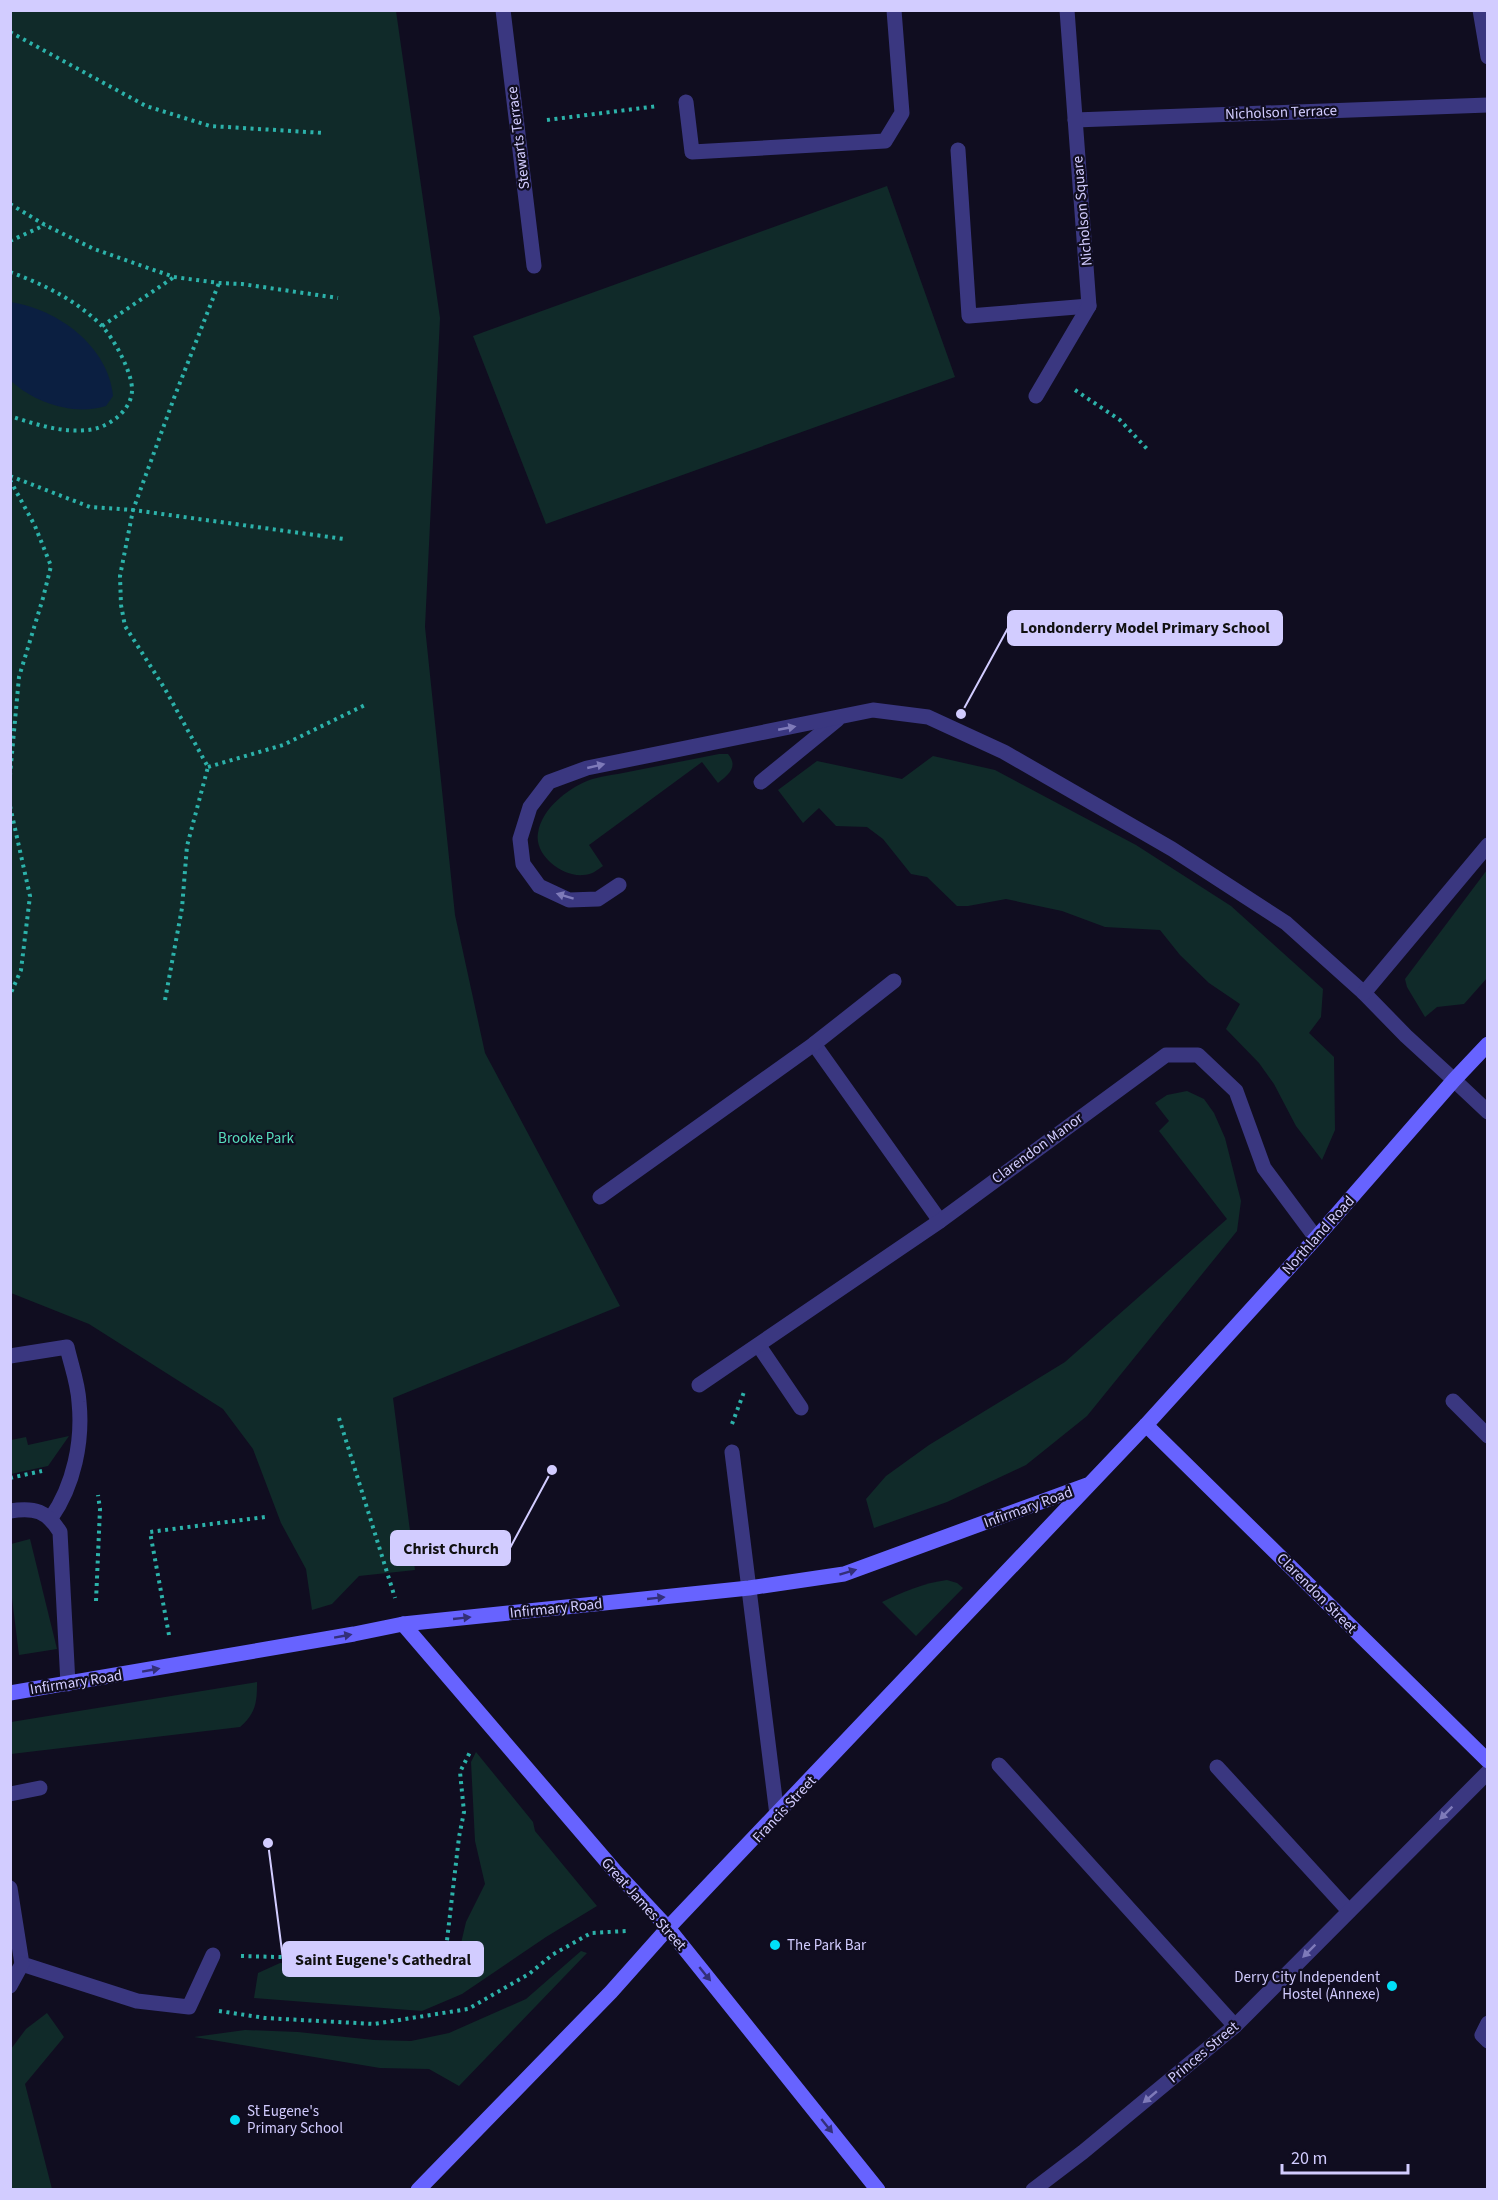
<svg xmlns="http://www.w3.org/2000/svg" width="1498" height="2200" font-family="'Source Sans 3',sans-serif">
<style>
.green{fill:#102a29}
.water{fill:#0b1f41}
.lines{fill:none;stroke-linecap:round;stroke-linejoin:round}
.path{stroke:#2cb2aa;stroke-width:4;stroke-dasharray:3 4.5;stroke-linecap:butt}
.lane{stroke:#3a3780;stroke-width:15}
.street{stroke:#3a3780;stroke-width:15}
.secondary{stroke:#6763ff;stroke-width:15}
.oneway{fill:#7e7ab9}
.oneway2{fill:#332f79}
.poi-dot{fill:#00def7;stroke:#100d20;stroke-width:2}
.labels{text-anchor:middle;stroke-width:4.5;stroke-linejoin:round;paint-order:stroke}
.street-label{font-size:15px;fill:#d2ccff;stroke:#100d20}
.park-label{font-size:15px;fill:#57dfbd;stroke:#100d20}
.poi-label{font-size:15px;fill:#d2ccff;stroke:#100d20;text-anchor:start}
.leader{fill:none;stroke:#d2ccff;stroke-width:2}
.callout-dot{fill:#d2ccff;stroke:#100d20;stroke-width:2}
.callout{fill:#d2ccff;stroke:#d2ccff;stroke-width:2}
.callout-label{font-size:16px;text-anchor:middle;font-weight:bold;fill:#111}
</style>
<rect width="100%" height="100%" fill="#100d20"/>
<g class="green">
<polygon points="10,11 396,11 440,318 425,627 455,915 485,1053 620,1306 393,1398 415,1570 359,1576 332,1604 312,1610 306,1569 281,1523 253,1449 223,1409 89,1324 11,1293"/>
<polygon points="887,186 955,377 546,524 473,336"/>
<path d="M 719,754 L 728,754 C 739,767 728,775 718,783 L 702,762 L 589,845 L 603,866 C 596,871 591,875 583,875 C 562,877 534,855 538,833 C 542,809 566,790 587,781 C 599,776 615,775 628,772 C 658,766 689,760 719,754 Z"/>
<polygon points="933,756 995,770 1136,845 1231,906 1323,989 1321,1017 1309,1033 1334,1057 1335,1130 1322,1160 1296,1126 1274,1084 1259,1063 1226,1029 1240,1004 1209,983 1180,955 1160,930 1105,927 1062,911 1006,899 968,906 957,906 927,877 911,874 883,839 867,827 836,826 819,808 803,823 778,790 817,761 902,779"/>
<polygon points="1487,870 1487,978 1464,1004 1437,1007 1425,1017 1407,987 1405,979"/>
<polygon points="1187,1091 1204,1099 1214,1113 1225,1138 1241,1201 1237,1231 1087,1416 1026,1465 947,1502 874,1528 866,1499 886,1476 929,1445 1065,1362 1227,1219 1159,1131 1169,1121 1155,1103 1167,1095"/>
<polygon points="69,1436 48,1466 11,1474 11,1440 26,1437 28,1445"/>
<polygon points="30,1539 57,1649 19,1655 11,1590 11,1544"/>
<path d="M 947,1580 L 957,1583 L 963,1588 L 916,1636 L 882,1602 C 903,1592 923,1583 947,1580 Z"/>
<path d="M 257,1682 C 257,1702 256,1713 240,1727 L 11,1754 L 11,1722 Z"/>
<polygon points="476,1752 533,1822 535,1831 597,1906 546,1937 462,1994 422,2011 254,1998 258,1973 280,1963 423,1971 441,1967 458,1956 466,1922 485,1884 475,1841 471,1762"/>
<polygon points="581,1951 587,1953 459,2086 429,2069 380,2068 194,2037 245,2030 298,2032 374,2040 411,2041 449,2033 526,1999"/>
<polygon points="47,2013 64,2037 25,2084 52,2189 11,2189 11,2049 26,2029"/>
</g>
<path class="water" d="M 10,302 C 58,309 108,346 113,396 L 106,406 C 74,416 35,403 11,381 Z"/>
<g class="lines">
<g class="path">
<polyline points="10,32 146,106 210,126 324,133"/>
<polyline points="547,120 658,106"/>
<polyline points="10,204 45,225 94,249 174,277 219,283 242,284 338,298"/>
<polyline points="10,241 45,225"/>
<path d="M 10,272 C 43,284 76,300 101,325 C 113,337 133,373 132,391 C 131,412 106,429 87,430 C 61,433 35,424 10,416"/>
<polyline points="102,326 174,277"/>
<polyline points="1075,390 1120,420 1148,450"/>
<polyline points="10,476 90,507 133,510 344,539"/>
<polyline points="10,480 35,526 51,566 43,598 19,677 10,775"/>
<polyline points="208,767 283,745 365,705"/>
<polyline points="10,806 30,896 21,970 10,995"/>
<polyline points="165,1000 182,908 187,846 208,767 165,689 125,626 121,605 120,576 133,510 174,398 219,283"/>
<polyline points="339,1418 395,1598"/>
<polyline points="732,1424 744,1392"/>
<polyline points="10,1478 42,1471"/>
<polyline points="96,1601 100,1509 98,1495"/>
<polyline points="169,1635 150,1532 265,1517"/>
<polyline points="241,1956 428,1961 446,1949 459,1837 464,1812 460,1772 471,1750"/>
<polyline points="219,2011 265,2018 374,2024 468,2009 529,1974 552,1955 591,1933 626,1931"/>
</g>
<g class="lane">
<polyline points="686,102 692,152 885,141 902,113 894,10"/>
<polyline points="958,150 969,316 1089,306"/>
<polyline points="761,782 837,720"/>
<polyline points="619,885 598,899 569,900 539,886 523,864 520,839 530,807 549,782 587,768 873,710 928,717 1004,752 1070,790 1172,849 1286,923 1364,993 1406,1036 1454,1080"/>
<polyline points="1364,993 1488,845"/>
<path d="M 10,1356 L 67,1347 C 71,1365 78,1383 79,1402 C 83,1441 74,1485 51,1518"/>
<polyline points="1453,1401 1488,1436"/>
<polyline points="732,1452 777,1815"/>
<path d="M 10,1511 C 35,1507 47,1511 60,1532 L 68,1684"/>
<polyline points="999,1765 1235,2026"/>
<polyline points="1217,1767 1349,1911"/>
<polyline points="10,1794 40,1788"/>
<polyline points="10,1888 22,1964 137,2001 189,2007 213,1955"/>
<polyline points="10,1986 22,1964"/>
<polyline points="1488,2023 1482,2035 1488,2041"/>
</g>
<g class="street">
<polyline points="503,10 534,266"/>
<polyline points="1480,10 1488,57"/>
<polyline points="1075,120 1488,105"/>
<polyline points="1036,396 1089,306 1067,10"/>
<polyline points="814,1044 940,1221"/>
<polyline points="1454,1080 1488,1112"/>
<polyline points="600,1197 814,1044 894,981"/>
<polyline points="759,1346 801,1408"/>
<polyline points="699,1385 940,1221 1166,1055 1198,1055 1236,1091 1264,1168 1316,1238"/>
<polyline points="1033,2190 1083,2152 1235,2026 1488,1772"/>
</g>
<g class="secondary">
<polyline points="1146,1425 1488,1761"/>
<polyline points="403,1624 614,1870 668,1928 878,2190"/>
<polyline points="10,1693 354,1634 403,1624 749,1588 844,1574 1087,1485"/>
<polyline points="418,2190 611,1992 668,1928 1146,1425 1316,1238 1454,1080 1488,1044"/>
</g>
</g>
<defs><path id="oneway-solid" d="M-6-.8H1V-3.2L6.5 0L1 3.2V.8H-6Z" transform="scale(1.5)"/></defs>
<g class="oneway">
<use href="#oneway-solid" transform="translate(787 728) rotate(-11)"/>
<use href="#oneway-solid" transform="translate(596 766) rotate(-13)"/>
<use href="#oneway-solid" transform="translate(565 896) rotate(-163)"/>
<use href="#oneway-solid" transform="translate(1446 1813) rotate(135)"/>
<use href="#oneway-solid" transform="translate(1309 1951) rotate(135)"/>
<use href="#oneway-solid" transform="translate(1150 2097) rotate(140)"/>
</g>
<g class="oneway2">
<use href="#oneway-solid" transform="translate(848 1572) rotate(-17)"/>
<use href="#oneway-solid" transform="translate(656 1598) rotate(-6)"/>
<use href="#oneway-solid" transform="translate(462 1618) rotate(-6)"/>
<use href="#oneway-solid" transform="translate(343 1636) rotate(-10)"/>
<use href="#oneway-solid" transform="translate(151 1670) rotate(-10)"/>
<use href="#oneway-solid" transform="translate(705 1974) rotate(51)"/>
<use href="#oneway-solid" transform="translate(827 2126) rotate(51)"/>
</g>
<g class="poi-dot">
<circle cx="775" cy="1945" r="6"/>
<circle cx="1392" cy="1986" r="6"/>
<circle cx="235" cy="2120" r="6"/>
</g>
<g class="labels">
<g class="street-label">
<text transform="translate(1281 112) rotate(-2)" y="5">Nicholson Terrace</text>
<text transform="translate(518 138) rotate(-97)" y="5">Stewarts Terrace</text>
<text transform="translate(1082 211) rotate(-95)" y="5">Nicholson Square</text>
<text transform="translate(1037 1148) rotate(-36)" y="5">Clarendon Manor</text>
<text transform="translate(1318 1235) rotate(-48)" y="5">Northland Road</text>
<text transform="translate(1028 1507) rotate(-20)" y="5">Infirmary Road</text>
<text transform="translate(1317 1593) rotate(45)" y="5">Clarendon Street</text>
<text transform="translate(556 1608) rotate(-6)" y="5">Infirmary Road</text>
<text transform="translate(76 1682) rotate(-9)" y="5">Infirmary Road</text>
<text transform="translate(784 1809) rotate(-47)" y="5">Francis Street</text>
<text transform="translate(644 1904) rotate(48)" y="5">Great James Street</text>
<text transform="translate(1203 2052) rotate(-40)" y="5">Princes Street</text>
</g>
<g class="park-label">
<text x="256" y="1143">Brooke Park</text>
</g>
<g class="poi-label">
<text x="787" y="1950">The Park Bar</text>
<text x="1380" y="1982" text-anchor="end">Derry City Independent<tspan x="1380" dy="17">Hostel (Annexe)</tspan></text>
<text x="247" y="2116">St Eugene's<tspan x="247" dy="17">Primary School</tspan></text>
</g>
</g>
<path class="leader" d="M961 714L1008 628M552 1470L510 1548M268 1843L283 1959"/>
<g class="callout-dot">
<circle cx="961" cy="714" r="6"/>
<circle cx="552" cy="1470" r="6"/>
<circle cx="268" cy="1843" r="6"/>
</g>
<g class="callout">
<rect x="1008" y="611" width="274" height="34" rx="6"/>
<rect x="391" y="1531" width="119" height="34" rx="6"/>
<rect x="283" y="1942" width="200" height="34" rx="6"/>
</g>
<g class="callout-label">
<text x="1145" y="633">Londonderry Model Primary School</text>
<text x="451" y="1554">Christ Church</text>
<text x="383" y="1965">Saint Eugene's Cathedral</text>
</g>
<rect width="1498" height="2200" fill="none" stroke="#d2ccff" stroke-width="24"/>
<path d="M1282 2164v9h126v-9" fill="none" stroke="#d2ccff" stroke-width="3"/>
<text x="1291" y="2164" font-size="18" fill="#d2ccff" stroke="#100d20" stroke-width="4.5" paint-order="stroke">20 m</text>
</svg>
